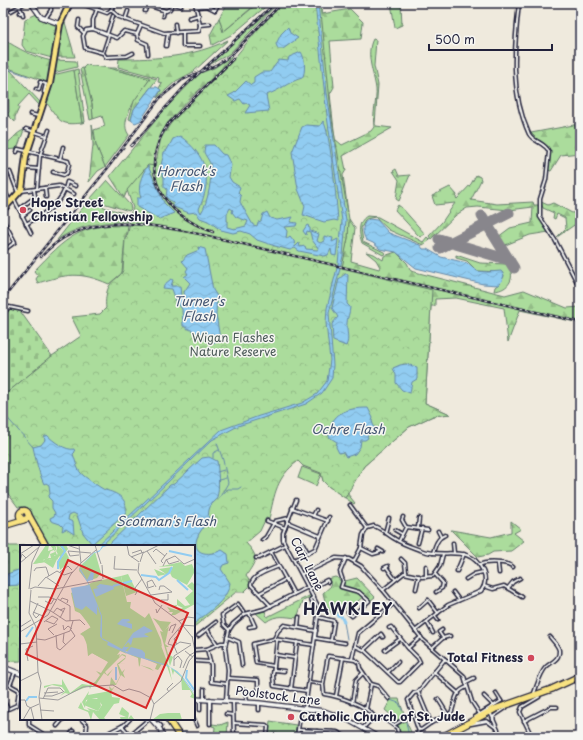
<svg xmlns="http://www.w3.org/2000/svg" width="583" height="740" font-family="'Playpen Sans',sans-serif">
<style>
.green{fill:#abdc9c;stroke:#667f6c}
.forest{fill:url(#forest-firs);stroke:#667f6c}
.cemetery{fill:url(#cemetery-stones);stroke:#667f6c}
.park{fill:url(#park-crowns);stroke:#667f6c}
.water{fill:url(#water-waves);stroke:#6588a8;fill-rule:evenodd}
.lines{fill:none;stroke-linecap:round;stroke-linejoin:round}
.stream{stroke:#6588a8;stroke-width:1}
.river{stroke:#91ccf1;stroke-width:3}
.runway{stroke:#88868c;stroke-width:11}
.street-casing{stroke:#22223b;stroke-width:5}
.secondary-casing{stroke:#22223b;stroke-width:6}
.primary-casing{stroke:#22223b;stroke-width:8}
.highway-casing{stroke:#22223b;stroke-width:8}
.street{stroke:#f6f6f2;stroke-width:2}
.secondary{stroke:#f6f6f2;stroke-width:3.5}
.primary{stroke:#f8e281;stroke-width:4.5}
.highway{stroke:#f8e281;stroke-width:5.5}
.rail-casing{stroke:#22223b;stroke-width:2.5}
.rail{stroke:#f6f6f2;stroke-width:1;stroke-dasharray:3;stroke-linecap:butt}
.poi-dot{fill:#d1495b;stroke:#f6f6f2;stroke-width:1.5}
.labels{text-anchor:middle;stroke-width:3;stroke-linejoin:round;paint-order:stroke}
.poi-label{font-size:12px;font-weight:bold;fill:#22223b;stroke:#f6f6f2;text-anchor:start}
.park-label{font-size:12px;fill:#4b5a58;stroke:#f6f6f2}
.street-label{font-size:12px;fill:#22223b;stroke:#f6f6f2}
.water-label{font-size:13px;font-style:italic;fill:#435572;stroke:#f6f6f2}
.district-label{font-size:16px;font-weight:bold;letter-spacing:1px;fill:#22223b;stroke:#f6f6f2}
.inset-river{fill:none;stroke:#91ccf1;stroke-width:2}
.inset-road{fill:none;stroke:#9d9a9c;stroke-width:1}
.view{fill:#d62828;fill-opacity:0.15;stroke:#d62828;stroke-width:2}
.inset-edge{fill:none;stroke:#22223b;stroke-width:2}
</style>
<defs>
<pattern id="forest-firs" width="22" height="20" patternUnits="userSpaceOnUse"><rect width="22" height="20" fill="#abdc9c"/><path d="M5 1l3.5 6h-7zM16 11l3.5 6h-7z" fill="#93bc87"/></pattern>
<pattern id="cemetery-stones" width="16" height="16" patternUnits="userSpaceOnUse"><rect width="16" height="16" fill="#abdc9c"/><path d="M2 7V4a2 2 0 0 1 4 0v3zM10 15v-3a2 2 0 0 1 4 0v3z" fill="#93bc87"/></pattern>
<pattern id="park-crowns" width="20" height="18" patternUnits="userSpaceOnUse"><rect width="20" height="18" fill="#abdc9c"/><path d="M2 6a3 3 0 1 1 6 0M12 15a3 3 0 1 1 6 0" fill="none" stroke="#93bc87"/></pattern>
<pattern id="water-waves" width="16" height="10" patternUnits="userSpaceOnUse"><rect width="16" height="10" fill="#91ccf1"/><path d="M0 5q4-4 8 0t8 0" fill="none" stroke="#7dafd0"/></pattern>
</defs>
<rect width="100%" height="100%" fill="#efeadd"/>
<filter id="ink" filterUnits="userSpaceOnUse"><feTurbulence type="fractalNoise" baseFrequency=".025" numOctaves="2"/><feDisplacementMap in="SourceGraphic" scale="8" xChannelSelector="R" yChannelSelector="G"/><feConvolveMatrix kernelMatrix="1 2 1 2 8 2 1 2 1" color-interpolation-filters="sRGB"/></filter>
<g filter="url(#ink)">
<g class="green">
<polygon points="228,3 256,4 223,32 219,18"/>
<polygon points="55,60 76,61 77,67 53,73"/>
<path d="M 86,65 L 109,68 L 150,79 C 141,92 117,120 129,135 L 105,167 L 96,145 L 94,130 L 105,126 L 102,116 L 93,119 L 92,104 L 83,68 Z"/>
<path d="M 74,70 L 82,123 C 58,126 60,120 46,102 L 53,75 Z"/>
<path d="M 87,202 L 127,214 L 127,222 C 101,222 79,225 57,240 Z"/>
<polygon points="302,467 321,474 316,486 298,478"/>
<path d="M 311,595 L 311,597 L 303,601 L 297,618 C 286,617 276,614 266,622 L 256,613 L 265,611 L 267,617 Z"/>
<polygon points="391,699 399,699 405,717 398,721 385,710"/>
<polygon points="405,719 411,732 410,737 400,737 397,724"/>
</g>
<g class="forest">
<polygon points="255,3 270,3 233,34 212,45 210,35 219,18 223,32 256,5"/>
<polygon points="278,3 229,54 209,65"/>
<path d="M 318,3 L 321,3 L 322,14 L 350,9 L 363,22 L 361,39 L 330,41 L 334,87 L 330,94 L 335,139 L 342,145 L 371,131 L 374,127 C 372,114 377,101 376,89 C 374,73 365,55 373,39 L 376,40 L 374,66 L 378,85 L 375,124 L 376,126 L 392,128 L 343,156 L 346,170 L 343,175 L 348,212 L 345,212 L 335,156 Z"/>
<polygon points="391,3 401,4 402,25 395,28"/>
<polygon points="64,19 75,57 56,57 61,25"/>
<path d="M 3,39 C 19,49 33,57 52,61 L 47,82 L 11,69 L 3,58 Z"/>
<path d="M 228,40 L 193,72 L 176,81 L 157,98 L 161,90 L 159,88 L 162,83 L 158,82 L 159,78 L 118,67 L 119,59 C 158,59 193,57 228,40 Z"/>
<path d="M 233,55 C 204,93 152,117 153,171 C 142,179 129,184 124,198 L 110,176 L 165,109 L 200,73 L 214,68 Z"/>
<polygon points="83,68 92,104 93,119 90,120 80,69"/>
<polygon points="109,68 115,68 157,79 134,109 131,120 129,119 134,101 150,79"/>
<polygon points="78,69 85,122 82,123 74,70"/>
<polygon points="8,70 10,70 40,102 40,106 29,94 18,106 19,108 15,117 15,122 7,114 9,112"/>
<path d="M 579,124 L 580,153 L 561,155 L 551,171 L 548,170 C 550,159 553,148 541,141 C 537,139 534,138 531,133 Z"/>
<polygon points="92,125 96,145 105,167 98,171 89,182 93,145"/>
<path d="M 24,130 L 17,149 L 3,150 L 3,145 C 12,142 15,133 24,130 Z"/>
<polygon points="396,169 399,176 410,175 399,201 396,199 399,180 393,171"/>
<polygon points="476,175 480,177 481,180 471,200 497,204 533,202 534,205 538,205 541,219 549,232 530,235 503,246 498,237 510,228 532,223 533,207 509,210 478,207 467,208 456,215 431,239 429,236 442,222 455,203 435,205 432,196 450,187 457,195 456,198 457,199 471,184"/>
<polygon points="107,180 130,205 131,209 129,211 90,199"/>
<polygon points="541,202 548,205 553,203 572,213 580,212 580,221 557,237 566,228 565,218 557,214 555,219 553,218 554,213 543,208"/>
<polygon points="398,205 402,208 425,234 420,237 418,235 395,210"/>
<path d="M 367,216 L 378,217 L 423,242 L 427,237 L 430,240 L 423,245 L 389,230 L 375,217 L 366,219 L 361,228 L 363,242 L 386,253 L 383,255 L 362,243 C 359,234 357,222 367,216 Z"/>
<path d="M 349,219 L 355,228 L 351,261 L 379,269 L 380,267 L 376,260 L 366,252 L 374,254 L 383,260 L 384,256 L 396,252 L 407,263 L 411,271 L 505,295 L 524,290 L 567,308 L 580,307 L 580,323 L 520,310 L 508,342 L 504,308 L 456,298 L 435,299 L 435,306 L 431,306 L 425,403 L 450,414 L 433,416 L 409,427 L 364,466 L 347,493 L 355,503 L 354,504 L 328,486 L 323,481 L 321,473 L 303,466 L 298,461 C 286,469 271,487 272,503 L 267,507 L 245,543 L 341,268 L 348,238 Z"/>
<path d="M 128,225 L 127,234 L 125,237 L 122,273 L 109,284 C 79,271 67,274 38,283 L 36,279 L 38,276 L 34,271 C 66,238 79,224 128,225 Z"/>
<path d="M 456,255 L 480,263 L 507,264 C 517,277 509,290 494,291 L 495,287 L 500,283 L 504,276 L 502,272 L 477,271 L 467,261 L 456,258 Z"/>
<polygon points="511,521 521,529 514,533 524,541 511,551 493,552 488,555 478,557 451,530 491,537 511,532"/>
<polygon points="335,577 338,578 341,582 357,578 375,597 371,600 365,595 357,602 333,615 326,605 323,593 331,586 328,579"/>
</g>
<polygon class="cemetery" points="9,309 20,311 52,356 3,396 3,317"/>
<g class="park">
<path d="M 284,3 L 320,3 L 332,120 L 349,219 L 348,238 L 342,268 L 432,290 L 425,403 L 450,414 L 433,416 L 409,427 L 364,466 L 345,498 L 328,486 L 323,481 L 321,473 L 303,466 L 298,461 C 276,478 275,493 269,519 L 266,518 L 260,531 L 246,543 C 260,558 256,560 246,576 L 249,580 L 250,586 L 244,592 L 236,592 L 194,627 L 194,546 L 49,546 L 29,510 L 26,507 L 18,507 L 3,487 L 3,396 L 52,356 L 81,336 L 72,318 L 72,317 L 100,314 L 106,308 C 105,302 106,290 110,285 C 113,279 121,277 123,270 L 125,239 C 132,229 127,217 133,208 L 127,190 L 148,165 L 155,166 L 161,138 L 173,120 L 226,68 L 264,22 Z"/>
<polygon points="37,14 42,20 57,26 52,58 26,51 22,45 25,19"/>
<polygon points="3,544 10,546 28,546 21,546 21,661 3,662"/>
<polygon points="270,721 296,725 295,737 268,737"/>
<polygon points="228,722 227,737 214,737 215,727 212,726 212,724 220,725"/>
</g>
<g class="water">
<polygon points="315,3 318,3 327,93 346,220 343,256 329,313 333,365 332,378 322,393 306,404 238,426 212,440 101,546 97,546 221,430 259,416 302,403 317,394 327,381 330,360 326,323 327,308 338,264 342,221 327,116"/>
<polygon points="288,27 290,33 298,38 283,49 278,49 276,44 281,34"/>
<path d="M 301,52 C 305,57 306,73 302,78 C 288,82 279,91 266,95 L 269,111 L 245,113 L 250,105 L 246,103 L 244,104 L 240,99 L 235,101 L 228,96 L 234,93 L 246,81 L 251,85 L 254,83 L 254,77 L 262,72 L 270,72 L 279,60 L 288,61 L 289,57 Z"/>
<polygon points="151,87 157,87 161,90 140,121 135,123 131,120 134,109"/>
<path d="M 323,121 C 330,129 337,205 338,221 L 334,220 L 324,222 L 303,215 L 305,206 L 298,189 L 292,152 L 302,127 L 306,125 L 320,126 Z"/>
<path d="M 180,136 C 207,156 213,178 199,209 L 201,213 C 208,203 213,175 210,163 C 208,159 205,155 204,152 L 205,145 L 214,145 L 222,154 L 226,155 L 231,165 L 229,177 L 232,182 L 240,187 L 238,193 L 241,196 L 240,202 L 253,225 L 257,226 L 258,222 L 261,221 L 263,214 L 267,212 L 270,218 L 277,220 L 293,217 L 290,222 L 297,223 L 296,226 L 284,227 L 287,231 L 286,239 L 290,236 L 294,241 L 295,247 L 299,243 L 300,247 L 305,246 L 306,249 L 317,250 L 319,249 L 312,240 L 310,232 L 307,231 L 306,235 L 303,231 L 307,225 L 309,226 L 308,227 L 310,228 L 310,231 L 319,234 L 317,241 L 320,243 L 324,241 L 324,236 L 333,238 L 332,242 L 338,239 L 336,256 L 332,255 L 331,249 L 328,255 L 324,256 L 299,251 L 295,248 L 290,250 L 275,246 L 257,240 L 250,234 L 241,231 L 233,233 L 221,230 L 208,221 L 200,218 L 196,212 L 189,213 L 174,207 L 173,203 L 166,197 L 167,189 L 164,187 L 164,177 C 157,170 163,161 164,152 L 167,150 L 173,139 ZM 230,208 L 233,210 L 232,212 L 236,217 L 248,221 L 246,226 L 234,229 L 227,227 L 227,214 Z"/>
<path d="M 148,166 L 164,203 L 174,213 L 159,219 L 137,207 L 137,198 L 141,198 C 137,189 141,174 148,166 Z"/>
<path d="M 369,219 L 377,220 L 389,233 L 420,245 L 423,249 L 427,249 L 441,257 L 467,263 L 477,271 L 488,272 L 501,271 L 504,275 L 502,281 L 498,285 L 483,284 L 416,268 L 396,252 L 380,249 L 373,243 L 366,240 C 362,233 361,223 369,219 Z"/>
<polygon points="198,247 205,249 213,290 217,296 216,314 220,339 215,343 198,337 195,332 183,326 182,309 179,305 175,304 176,300 172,289 163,288 165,284 171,279 173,280 171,286 180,286 181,297 185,297 184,292 190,283 184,277 188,274 186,271 188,268 182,261 187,255 199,250"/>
<path d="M 345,274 L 348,274 L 347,304 L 350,307 C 350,313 347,318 347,323 C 346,332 350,338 346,346 L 333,341 L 332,324 L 338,317 L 332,308 L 339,279 Z"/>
<polygon points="406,364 417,367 417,379 412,382 410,393 402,390 396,383 396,375 393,368 400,365"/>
<path d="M 368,408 L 373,418 L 372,421 L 374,427 L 373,431 L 367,436 L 368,438 L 365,440 L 361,440 L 360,447 L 355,454 L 346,457 L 343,452 L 339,453 L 336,447 L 337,442 L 329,437 C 330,412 347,408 368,408 Z"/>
<path d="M 47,435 C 53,441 66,451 74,449 L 75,452 L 73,454 C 76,462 77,471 84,476 C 88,479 102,489 105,490 C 117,493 128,498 126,513 L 92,544 L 83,533 L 77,515 L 73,513 L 69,515 L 68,520 L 73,522 L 74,534 L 66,529 L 62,531 L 63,527 L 60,524 L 51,521 L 50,518 L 54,516 L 55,513 L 52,508 L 52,501 L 48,497 L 50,494 L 49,485 L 46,483 L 44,484 C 38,471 36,460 33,447 L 41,445 L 45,440 L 44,437 Z"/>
<path d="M 209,457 L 217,461 C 218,469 220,488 217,497 C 215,501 212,503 210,507 C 208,511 209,515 208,519 C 205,526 199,532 197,538 C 191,557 213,555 222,550 L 228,554 L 229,563 L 223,565 L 221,569 L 230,583 C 227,602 206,613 194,624 L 194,546 L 107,546 L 170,485 L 174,484 L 202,458 Z"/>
<polygon points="21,569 21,585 3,586 7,574"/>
</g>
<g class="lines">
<g class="stream">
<polyline points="3,67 5,67"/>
<polyline points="8,69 28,76"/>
<polyline points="3,413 33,447"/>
<polyline points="217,443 223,460 228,483 221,495"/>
<polyline points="213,458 213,453 219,450"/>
<polyline points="217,472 224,470"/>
<polyline points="219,480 226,478"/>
<polyline points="212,504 228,489 238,489 241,487"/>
<polyline points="344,622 347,639"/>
<polyline points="390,700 399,703 402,710"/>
<polyline points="406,722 409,737"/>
<polyline points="181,733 186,732 192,737"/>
<polyline points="169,737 176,735"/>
</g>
<polyline class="river" points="337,615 341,616 344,622"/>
<g class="runway">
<polyline points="482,216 514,268"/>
<polyline points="439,239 509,260"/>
<polyline points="440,248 509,213"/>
</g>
<g class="street-casing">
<g id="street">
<polyline points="79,3 107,13 111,10 119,17 164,33 199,31 200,25 195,3"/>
<polyline points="141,3 166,11 170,9 172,3"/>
<polyline points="172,3 181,6"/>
<path d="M 519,3 C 514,47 510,92 529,134 C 533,142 546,143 549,152 L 546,180 L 540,199 L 540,217 L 555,240 L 580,288"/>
<polyline points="19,6 22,12"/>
<polyline points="197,7 207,6 215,10"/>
<polyline points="111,10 114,3"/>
<polyline points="215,10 219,3"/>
<polyline points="11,11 25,3"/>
<polyline points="145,11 147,5"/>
<polyline points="20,13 22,12 23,15"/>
<polyline points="163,16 164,11"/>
<polyline points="189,18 199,15"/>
<polyline points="45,19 51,10 51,8"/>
<polyline points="79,20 78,27 84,33"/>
<polyline points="125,20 128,11"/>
<polyline points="175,24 176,33"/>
<polyline points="200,25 210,24"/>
<polyline points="93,29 93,20 97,9"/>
<polyline points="183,32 183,46 200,46"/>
<polyline points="107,34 113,16"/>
<polyline points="137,34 138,40 147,44 148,54"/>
<polyline points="166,46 168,33"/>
<polyline points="103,53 109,35"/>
<polyline points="133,53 127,56 106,57 103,53 85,48 83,36 86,30 93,29 117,38 124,31 137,34 141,25"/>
<polyline points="40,82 46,84 44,92 46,93"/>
<polyline points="36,89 39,90 41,82"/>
<polyline points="30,114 38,116"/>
<polyline points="26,129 47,136"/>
<polyline points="17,152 18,149 68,161 69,164 67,173 64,175 53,172"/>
<polyline points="60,159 63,147"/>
<polyline points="26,168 39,169"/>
<polyline points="10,172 18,193"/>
<polyline points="45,188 46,197"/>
<polyline points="37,189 40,155 49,130"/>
<polyline points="34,190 36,202"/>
<polyline points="21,191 59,186 74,194"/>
<polyline points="3,193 5,191 10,202"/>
<polyline points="14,199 31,233"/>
<polyline points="19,209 31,200"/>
<polyline points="22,216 30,210"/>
<polyline points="3,220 15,242 7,248 3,243"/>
<path d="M 26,224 C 44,214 63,204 67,182 L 76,186"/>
<polyline points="3,314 9,307 28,311"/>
<polyline points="296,500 283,533 283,540 319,608 305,708"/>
<polyline points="350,505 367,528"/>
<polyline points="292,508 328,521"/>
<polyline points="313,516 316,510"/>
<polyline points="403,517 402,520 406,527"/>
<polyline points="267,521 285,528"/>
<polyline points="287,522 320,536"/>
<polyline points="418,528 419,518"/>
<polyline points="395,530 402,534"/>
<polyline points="438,531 441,537"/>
<polyline points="385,533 389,518"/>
<polyline points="262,540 266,537 275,521 289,518"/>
<polyline points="399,541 406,527 428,530"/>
<polyline points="302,542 308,553"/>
<polyline points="418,543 422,528"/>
<polyline points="453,543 454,553"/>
<polyline points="361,548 373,554 380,552"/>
<polyline points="378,549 383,552"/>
<polyline points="271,552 294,594"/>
<path d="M 433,553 C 435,546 437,538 445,535"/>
<polyline points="256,558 259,558 285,545"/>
<polyline points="346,558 340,572 343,581 341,587 359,592 369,601 352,616 348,612"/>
<polyline points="401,559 405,563 406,572"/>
<polyline points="294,560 315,549 329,517"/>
<path d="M 354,561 L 361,548 L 363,535 L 367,528 L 374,526 C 382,529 388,535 395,539 C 402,544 412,547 420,550 C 444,560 469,542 483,571 C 486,577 486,585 481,591 L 448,605 L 415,631"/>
<polyline points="498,564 499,573"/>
<path d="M 480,565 C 485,561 509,562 513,567"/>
<polyline points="384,568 388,566"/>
<polyline points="387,568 395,579"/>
<polyline points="457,571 464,554"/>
<polyline points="302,574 336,558 349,559 361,566 383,590 423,640 464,676 472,702 481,716"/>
<polyline points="435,574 443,583 442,588 436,592"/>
<polyline points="426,577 426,566"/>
<polyline points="466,579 474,574 483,572"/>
<polyline points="484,586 493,589 504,586 522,597"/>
<polyline points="508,588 513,582 520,578"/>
<polyline points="310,589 327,580 328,582"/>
<polyline points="416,589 419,576"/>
<polyline points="383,590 404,573 422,577 433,576 440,566 443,554"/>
<polyline points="453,592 459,600"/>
<polyline points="260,593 286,579"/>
<polyline points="313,604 311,599 314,597"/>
<path d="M 271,606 L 251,585 C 252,575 270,570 279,566"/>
<polyline points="419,608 428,600 438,613"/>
<polyline points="435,616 438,620"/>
<polyline points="318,617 334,621 331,640"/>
<polyline points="427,622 433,633"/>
<polyline points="249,627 255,626 249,613"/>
<polyline points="298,627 299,617"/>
<polyline points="389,628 391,627 408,648"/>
<polyline points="207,629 216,622"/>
<polyline points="229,630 224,625 222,615 224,614 238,604 245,614"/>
<polyline points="198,636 207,629 217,644"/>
<polyline points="227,637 239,642 242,665"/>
<polyline points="315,638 345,643"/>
<polyline points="443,638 450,636"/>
<polyline points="274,639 278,631 284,625 316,631"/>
<polyline points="277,640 273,675 274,686 307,691"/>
<polyline points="225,643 221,643 207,649 211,665 211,682 227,684"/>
<polyline points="355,646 364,650 398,682 400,682 420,662 418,658 408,648 421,637"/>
<polyline points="432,648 443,638 439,632 442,630"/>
<polyline points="194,650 207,649"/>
<polyline points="364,650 381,634 383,637"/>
<polyline points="385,650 400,639"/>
<polyline points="276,655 295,658"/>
<polyline points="352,659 358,633 394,603"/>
<polyline points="194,661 210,662"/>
<polyline points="274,666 256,663 253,644 274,639 314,645"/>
<polyline points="274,670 284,671"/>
<polyline points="388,672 398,662"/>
<polyline points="434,672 459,694"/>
<polyline points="228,678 258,680 258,688"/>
<polyline points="309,682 323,684"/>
<polyline points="466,682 474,678"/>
<polyline points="371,684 378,686 389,699"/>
<polyline points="291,689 297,642"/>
<polyline points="245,690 247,702"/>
<polyline points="418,692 431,723 421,730 418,729 408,700 414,693 418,692 445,659"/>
<polyline points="496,693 501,701"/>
<path d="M 534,693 C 537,686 540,673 546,667 C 551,662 560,660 559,650 C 558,645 553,641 550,637"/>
<polyline points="336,696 343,658"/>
<polyline points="484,696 493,705"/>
<polyline points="204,699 204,689"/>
<polyline points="210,699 210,724"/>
<polyline points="438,699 448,715"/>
<polyline points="3,700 8,709 17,705 19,690 10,685 15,672"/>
<polyline points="226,700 228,670 225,647 229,630 233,624 245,614 264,609 308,587"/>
<polyline points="233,702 234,737"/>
<polyline points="352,703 356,680 363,673"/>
<path d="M 366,709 L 371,684 L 360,668 L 359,663 L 355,660 L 328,656 L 323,684 L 324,694 C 337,696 368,705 375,718"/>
<polyline points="200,710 200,700"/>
<polyline points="259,710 259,704"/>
<polyline points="490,712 501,737"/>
<polyline points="226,714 233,715"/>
<polyline points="475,717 501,701"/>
<polyline points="29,719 29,725 48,737"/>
<polyline points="81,719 87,725 86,737"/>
<polyline points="194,719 197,726"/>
<polyline points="493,720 494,716 506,708"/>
<polyline points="524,721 551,707 557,707"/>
<polyline points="158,723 161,726"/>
<polyline points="234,723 266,725 268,727 267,737"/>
<path d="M 431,723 L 451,713 C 456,703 453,692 467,687"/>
<polyline points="471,724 487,721 495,727"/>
<polyline points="394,725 412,714"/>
<polyline points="57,726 63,719"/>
<polyline points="122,726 130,735 149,719"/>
<polyline points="363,728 373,718 383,718 397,728 399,737"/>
<polyline points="298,730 337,732 346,737"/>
<polyline points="110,732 124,725 130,719"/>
<polyline points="417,734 419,730"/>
<polyline points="69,737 73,731"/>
<polyline points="126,737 130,735"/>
<polyline points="248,737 251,737"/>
<polyline points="297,737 301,709"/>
<polyline points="317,737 317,731"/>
<polyline points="332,737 332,732"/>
<polyline points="532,737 520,712 522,707 539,697"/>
</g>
</g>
<g class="secondary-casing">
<g id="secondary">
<polyline points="31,3 41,17 60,24"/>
<polyline points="3,667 21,674"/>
<polyline points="194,699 259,703 324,711 348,720 378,737"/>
<polyline points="151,719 160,729 163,737"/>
</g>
</g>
<g class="primary-casing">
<polyline id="primary" points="3,210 22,189 26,156 50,83 60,24 70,3"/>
</g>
<g class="highway-casing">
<g id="highway">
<circle cx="24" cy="515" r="4.5"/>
<polyline points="28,514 46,546"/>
<polyline points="3,526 23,520"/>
<polyline points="168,719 180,737"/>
<polyline points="442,737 495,709 552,689 580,676"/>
</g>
</g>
<use href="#street" class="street"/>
<use href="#secondary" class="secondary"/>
<use href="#primary" class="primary"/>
<use href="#highway" class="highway"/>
<g class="rail-casing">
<g id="rail">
<polyline points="131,146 184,87 270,8"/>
<path d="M 213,232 C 163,214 136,173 168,124 L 233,59"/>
<path d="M 41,257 C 82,209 149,224 204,235 L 580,322"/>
<polyline points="3,299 107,169 160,98 182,80 216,65 230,56 282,3"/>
</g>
</g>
<use href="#rail" class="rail"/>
</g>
</g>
<g class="poi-dot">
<circle cx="23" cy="210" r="4"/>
<circle cx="531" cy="658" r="4"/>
<circle cx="291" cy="717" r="4"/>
</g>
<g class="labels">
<g class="poi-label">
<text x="31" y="207">Hope Street<tspan x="31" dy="14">Christian Fellowship</tspan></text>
<text x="523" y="662" text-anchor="end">Total Fitness</text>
<text x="299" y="721">Catholic Church of St. Jude</text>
</g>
<g class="park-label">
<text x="233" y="342">Wigan Flashes<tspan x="233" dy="14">Nature Reserve</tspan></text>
</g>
<g class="street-label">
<text transform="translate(307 564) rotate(63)" y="4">Carr Lane</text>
<text transform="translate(278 696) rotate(7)" y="4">Poolstock Lane</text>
</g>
<g class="water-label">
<text x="186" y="176">Horrock's<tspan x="186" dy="15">Flash</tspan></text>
<text x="199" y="306">Turner's<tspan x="199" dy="15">Flash</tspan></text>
<text x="348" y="434">Ochre Flash</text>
<text x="166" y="526">Scotman's Flash</text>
</g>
<g class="district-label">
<text x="348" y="615">HAWKLEY</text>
</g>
</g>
<g transform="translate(20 545)">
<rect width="175" height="175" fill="#efeadd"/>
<path d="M 30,0 L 37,0 L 34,3 L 37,10 L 40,3 L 37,7 L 37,0 L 43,5 L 37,15 L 35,10 L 31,15 L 26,13 L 31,13 L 30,9 L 35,7 L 34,5 L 28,7 L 33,4 ZM 136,22 L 139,24 L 152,22 L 148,29 L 138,31 L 134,24 L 146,29 ZM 133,73 L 140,76 L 151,77 L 144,87 ZM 151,123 L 157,126 L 162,132 L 175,151 L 175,154 L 170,152 L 172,149 L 170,145 L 162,145 L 161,132 L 154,126 L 153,130 ZM 87,149 L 90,158 L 80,156 L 81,161 L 78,166 L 64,160 L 68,154 L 80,154 Z" fill="#abdc9c"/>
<path d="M 26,0 L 29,0 L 28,6 L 31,5 L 28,13 L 23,15 L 26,17 L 13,19 ZM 37,0 L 36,3 L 37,7 L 37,4 L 40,4 L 39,9 L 43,5 L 38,0 L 46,0 L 48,4 L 38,17 L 39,25 L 37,17 L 40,12 L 34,3 ZM 161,17 L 165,21 L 172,19 L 175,27 L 175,31 L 174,28 L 167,40 L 152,32 L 150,28 L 153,21 L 138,22 ZM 172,37 L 175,40 L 175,59 L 155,70 L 151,70 L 153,67 L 148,67 L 150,66 L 147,62 L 156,65 L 163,63 L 157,60 L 156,63 L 151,61 L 157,60 L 157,54 L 165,61 L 170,60 L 165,53 L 173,46 L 167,41 ZM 56,63 L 107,109 L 100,106 L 97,110 L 100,109 L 99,112 L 102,109 L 105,110 L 106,111 L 106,112 L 105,114 L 99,119 L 106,118 L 98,119 L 102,127 L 105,124 L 103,128 L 105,133 L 101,130 L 96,140 L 90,140 L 91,132 L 96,139 L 100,131 L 97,119 L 106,112 L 102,110 L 85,127 L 87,130 L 93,124 L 88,131 L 84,128 L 75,141 L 72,140 L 70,144 L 69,141 L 49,149 L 45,148 L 40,151 L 45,146 L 42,142 L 32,140 L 24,143 L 24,141 L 34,139 L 42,140 L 42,134 L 50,148 L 62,139 L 69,140 L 75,137 L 80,130 L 76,126 L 81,128 L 88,117 L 72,108 L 68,111 L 66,93 L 60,89 L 71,82 ZM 129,68 L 141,95 L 142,102 L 129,82 L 127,75 L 124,74 ZM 139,81 L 142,83 L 144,86 L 149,81 L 145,99 L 149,102 L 146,102 L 148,109 L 153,112 L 150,121 L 140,86 L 143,87 ZM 108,109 L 122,112 L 149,121 L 152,136 L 147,121 L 142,119 L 138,125 L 135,124 L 137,119 L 121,112 L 120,120 L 130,123 L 134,126 L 120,120 L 119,122 L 118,113 ZM 89,141 L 92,144 L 95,141 L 91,147 L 92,152 L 100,153 L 99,158 L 94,159 L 84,173 L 87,175 L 80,175 L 73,167 L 71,175 L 68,167 L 58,163 L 61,157 L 64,164 L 70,166 L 67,163 L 78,166 L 82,160 L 77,153 L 66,155 L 65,163 L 62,157 L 69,146 L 68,150 L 90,146 ZM 102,162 L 109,168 L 108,174 L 111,170 L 114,174 L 112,175 L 101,175 L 100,172 L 106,172 L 99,169 Z" fill="#abdc9c"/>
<path d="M 108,29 L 117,47 L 106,51 L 101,31 Z" fill="#abdc9c"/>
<path d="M 46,7 L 49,13 L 48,18 L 40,25 L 38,17 ZM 75,7 L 81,28 L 77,33 L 67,36 L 59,26 L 60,21 ZM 33,11 L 37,11 L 37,14 L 33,23 L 24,17 L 13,19 L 18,16 L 26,17 L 23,16 L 26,13 L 31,15 ZM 101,31 L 107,57 L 111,57 L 110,63 L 128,75 L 136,87 L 149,122 L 100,104 L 89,117 L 72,108 L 68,111 L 69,104 L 62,88 L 71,83 L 62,69 L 55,66 L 51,48 L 73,37 ZM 148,168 L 160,168 L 162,175 L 132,175 L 140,169 Z" fill="#abdc9c"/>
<path d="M 80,0 L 91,0 L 83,2 L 79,7 L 74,8 L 60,23 L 67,35 L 71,27 L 74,28 L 73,35 L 68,36 L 82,71 L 82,93 L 111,109 L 107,107 L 111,102 L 122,105 L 125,108 L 125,113 L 147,120 L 152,123 L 158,127 L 162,131 L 171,143 L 175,150 L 161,131 L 150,122 L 108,109 L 87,100 L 88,97 L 83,95 L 80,91 L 81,71 L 77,61 L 77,70 L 66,61 L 62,65 L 55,62 L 51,43 L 69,40 L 59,24 L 73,8 L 80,5 L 82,1 ZM 80,39 L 93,41 L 94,44 L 76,52 L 73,44 L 79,43 L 76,42 ZM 102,74 L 109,74 L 110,76 L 106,77 L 112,79 L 112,84 L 97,79 ZM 124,81 L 133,86 L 124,89 L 129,92 L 113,93 L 111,100 L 108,97 L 104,102 L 109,102 L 105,106 L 102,104 L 113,88 Z" fill="#91ccf1"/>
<path class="inset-river" d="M 149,6 L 172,11M 38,24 L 38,17 L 45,6 L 41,0M 121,30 L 136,32 L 139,35 L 149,28 L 152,22M 157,35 L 168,45M 93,41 L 112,36M 6,92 L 13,82M 96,122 L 96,135M 167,125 L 166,133 L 175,146M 6,156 L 9,152 L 17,152"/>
<path class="inset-road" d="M 47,0 L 59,4M 59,0 L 61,18M 75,0 L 81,19M 107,0 L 109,10 L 119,17M 127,6 L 136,19M 133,7 L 136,4 L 145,11M 112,8 L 121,5 L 122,8M 0,9 L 14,0M 59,10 L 50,11 L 48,6 L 71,8M 95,11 L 94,24 L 117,25M 111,12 L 124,7M 146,14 L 149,19 L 159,16M 0,16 L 2,9 L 6,13M 120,17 L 123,8 L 139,0M 0,18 L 19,2M 61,18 L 76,5M 119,18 L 118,27 L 135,58 L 159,76 L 173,93M 143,18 L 141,16 L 147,8M 82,20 L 83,34M 143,21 L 146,15 L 155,11 L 164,19 L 175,14M 14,26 L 16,23 L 26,22 L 29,31M 40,27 L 48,21 L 52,25M 27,32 L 37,26 L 44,30 L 53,27M 18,41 L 26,32 L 39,41M 134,41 L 128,43 L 127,37 L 132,35 L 136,42M 9,44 L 12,17 L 20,0M 10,44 L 15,42 L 35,44 L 82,35M 115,50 L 117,47 L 115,43 L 122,34M 131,50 L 152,47 L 144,41 L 140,41 L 139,45M 18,52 L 29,52 L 37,55M 38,54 L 50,61 L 50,76M 141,55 L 148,55 L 148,49M 10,56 L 31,66M 25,56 L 31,59 L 34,54M 40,56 L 42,53 L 48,55 L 47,58M 18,58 L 13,69 L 16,73 L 20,69M 136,64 L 137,68 L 142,60M 40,65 L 45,63 L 40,73M 31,66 L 46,76 L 60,75 L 65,80M 13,67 L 23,71 L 28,64M 33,68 L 37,63 L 44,67M 159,76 L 168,72 L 175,73M 24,77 L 32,71 L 38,74 L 34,79 L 26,76M 43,80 L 44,85 L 48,81 L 52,84M 0,82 L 11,75M 149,86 L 151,81 L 156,79 L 152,88M 0,87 L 28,70 L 51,29 L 62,17M 44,88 L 43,97 L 46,100M 34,90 L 28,84 L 37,79M 36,90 L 37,103 L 40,105M 172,91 L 175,106M 17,94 L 25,95 L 50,86 L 53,76M 150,94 L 162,80 L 175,81M 150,94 L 148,99 L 155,101M 0,99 L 17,97M 157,99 L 154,94 L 160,88 L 158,85M 40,105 L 55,91 L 51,85M 165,106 L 170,110 L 175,107M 157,108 L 154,101 L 160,97 L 171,99M 154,115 L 158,111 L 162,116 L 160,123M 8,116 L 6,104 L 13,101M 154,121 L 154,111 L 171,100M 163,123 L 167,114 L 170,110 L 173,112M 18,127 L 21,138 L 19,152 L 22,175M 0,136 L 18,127 L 16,82 L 9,68 L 11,45M 149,147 L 147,144 L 153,138M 24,148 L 38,147M 24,151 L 32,151 L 43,147M 19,153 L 38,155 L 63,142 L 93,140 L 103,146 L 109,144 L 120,147 L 131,153 L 134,159M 23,154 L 28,143 L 40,143 L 44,147M 0,155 L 5,155 L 7,161 L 11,163M 11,163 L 14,175M 20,165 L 34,166M 3,175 L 10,163 L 19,159M 130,175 L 134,159 L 161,136 L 169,116 L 175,109"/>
<path class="view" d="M 48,15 L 168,68 L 126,163 L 6,109 Z"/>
<rect width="175" height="175" class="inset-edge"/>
</g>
<rect width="583" height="740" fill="none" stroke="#f6f6f2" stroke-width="16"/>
<rect x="8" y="8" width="567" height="724" fill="none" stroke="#22223b" stroke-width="1.5" filter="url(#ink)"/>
<path d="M429 44v6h123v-6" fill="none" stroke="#22223b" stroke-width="2"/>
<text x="435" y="44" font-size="12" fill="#22223b" stroke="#f6f6f2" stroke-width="3" paint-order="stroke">500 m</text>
</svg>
